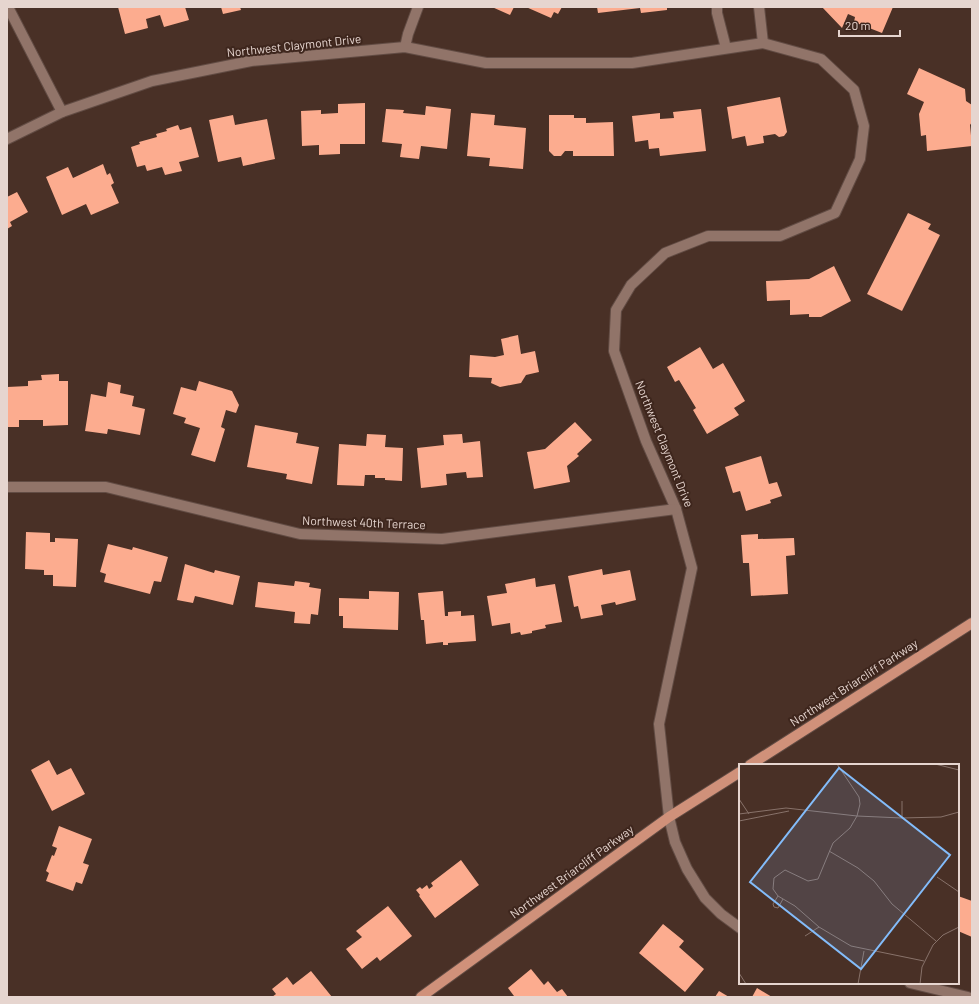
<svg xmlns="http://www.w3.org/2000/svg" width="979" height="1004" font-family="Barlow,sans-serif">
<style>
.building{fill:#fcac8f}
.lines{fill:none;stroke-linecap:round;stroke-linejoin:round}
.minor-casing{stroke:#624c44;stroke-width:12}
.major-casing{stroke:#624c44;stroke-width:12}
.minor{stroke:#917469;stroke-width:10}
.major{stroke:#d0917a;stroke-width:10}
.labels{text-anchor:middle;stroke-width:4;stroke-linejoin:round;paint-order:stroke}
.street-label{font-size:12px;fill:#e6d5cf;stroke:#3e261d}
.inset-road{fill:none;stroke:#88726a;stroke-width:1}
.view{fill:#83bcfa;fill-opacity:0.15;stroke:#83bcfa;stroke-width:2}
.inset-edge{fill:none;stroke:#e6d5cf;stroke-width:2}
</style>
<rect width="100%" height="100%" fill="#493026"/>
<g class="building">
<polygon points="118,7 185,7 189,20 164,27 160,15 146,19 148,28 125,34"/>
<polygon points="221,7 240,7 241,10 223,14"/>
<polygon points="492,7 514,7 510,15"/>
<polygon points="526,7 562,7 558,14 554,12 551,18"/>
<polygon points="597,7 667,7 667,10 641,13 640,8 598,13"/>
<polygon points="822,7 893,7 882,33 854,22 855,17 848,14 842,28"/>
<polygon points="919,68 965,89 966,101 972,105 972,122 970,125 972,146 927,151 926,135 921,136 919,114 924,102 907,94"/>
<polygon points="780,97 787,132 784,136 779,137 775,134 763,136 764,143 747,146 745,136 732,139 727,107"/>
<polygon points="365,103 365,144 340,144 340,154 319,155 319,145 302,146 301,111 321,110 321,114 338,113 338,104"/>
<polygon points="426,106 451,109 447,149 421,146 419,159 400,157 402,144 382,142 386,109 404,110 403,113 425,115"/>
<polygon points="701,109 706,151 660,156 659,148 649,149 648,140 635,142 632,116 660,113 660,119 674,118 673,112"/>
<polygon points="471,113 495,115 494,125 526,128 523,169 489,166 490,158 467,156"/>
<polygon points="233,115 235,125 267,119 275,159 243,166 241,157 218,162 209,120"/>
<polygon points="549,115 574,115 574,118 586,118 586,123 613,122 614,156 573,156 573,151 565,151 561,156 554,156 549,151"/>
<polygon points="178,125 180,130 191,127 199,157 179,162 182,171 165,175 162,167 147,171 145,165 137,167 131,147 140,144 139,142 157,137 156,134 167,131 166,129"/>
<polygon points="103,164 107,175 110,173 114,183 111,185 119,203 91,215 86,204 62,215 46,177 68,167 73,178"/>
<polygon points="17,192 28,212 10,222 12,226 7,229 7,197"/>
<polygon points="908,213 931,224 928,229 940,235 902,311 867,294"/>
<polygon points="834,266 851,301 821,317 809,317 809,314 790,315 790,300 767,301 766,281 809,279"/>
<polygon points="518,335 521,354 535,351 539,372 526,375 521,383 500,387 491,383 492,378 469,377 470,355 495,357 504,355 501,339"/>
<polygon points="700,347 713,369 723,363 745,401 734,408 739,415 707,434 693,410 696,408 679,380 675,382 667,367"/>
<polygon points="59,374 59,381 68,381 68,425 43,426 43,420 19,420 19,427 7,427 7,387 28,386 28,381 42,380 41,375"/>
<polygon points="199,381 232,391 239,405 236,413 226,410 221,427 225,429 215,462 191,455 200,428 184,423 186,418 173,414 181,387 196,391"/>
<polygon points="108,382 121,385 120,393 134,396 132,406 145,409 140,435 108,429 107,434 85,431 91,394 106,397"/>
<polygon points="575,422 592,440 577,454 579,456 567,466 570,482 534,489 527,452 545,449"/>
<polygon points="255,425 298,433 296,443 319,447 312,484 286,479 287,474 247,467"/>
<polygon points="367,434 386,435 385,447 403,448 402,481 385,480 385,478 375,478 375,475 365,475 364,486 337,485 339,444 366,446"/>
<polygon points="462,434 463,443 480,441 483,477 467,478 466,472 446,474 447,485 421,488 417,448 444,445 443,435"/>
<polygon points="761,456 769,484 777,482 782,496 770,500 771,503 746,511 740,491 733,493 725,467"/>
<polygon points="26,532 50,533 50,542 55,542 55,538 78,539 76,587 53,586 53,575 44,575 44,570 25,569"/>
<polygon points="758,534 758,539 794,538 795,555 786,556 788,594 751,596 749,563 743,563 741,535"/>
<polygon points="108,544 132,550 133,547 168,557 161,582 154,581 150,594 104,582 106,574 100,572"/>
<polygon points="185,564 214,573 215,570 240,576 233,605 195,596 193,603 177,600"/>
<polygon points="602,569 603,575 630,570 636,600 616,605 615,602 601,605 603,615 581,619 578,606 574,607 568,576"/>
<polygon points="535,578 536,587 555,584 562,622 545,625 546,628 532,631 532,633 521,635 520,632 511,634 510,623 492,626 487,596 507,593 505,584"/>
<polygon points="295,581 310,583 309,587 321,589 318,615 311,614 310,624 294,623 295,612 255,607 258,582 294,586"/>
<polygon points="369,591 399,592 398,630 343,628 343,616 339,616 339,598 369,599"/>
<polygon points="443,591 445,616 448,616 448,612 461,611 461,616 474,615 476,641 448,643 448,645 443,645 443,642 426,644 424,620 421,620 418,593"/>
<polygon points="49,760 57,775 71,768 85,794 52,811 31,770"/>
<polygon points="59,826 92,839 83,863 89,865 82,884 76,882 73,891 46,881 49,873 46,871 52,855 54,856 57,848 52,846"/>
<polygon points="461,860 479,885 435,918 419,896 420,895 416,890 420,887 422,889 427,885 429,889 433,886 431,883"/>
<polygon points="958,896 972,901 972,937 958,931"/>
<polygon points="388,906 412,936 380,961 377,957 362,969 346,949 362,937 356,931"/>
<polygon points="663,924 684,941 679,947 704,969 685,992 639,953"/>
<polygon points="531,969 544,985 548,981 557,992 562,989 568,997 512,997 514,996 508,988"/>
<polygon points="311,971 332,997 272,997 276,994 272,989 287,977 293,985"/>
<polygon points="757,988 772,997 752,997"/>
<polygon points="719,991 729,997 715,997"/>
</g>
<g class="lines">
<g class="minor-casing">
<g id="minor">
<polyline points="8,7 62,112"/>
<polyline points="717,7 717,13 726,48"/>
<polyline points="759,7 763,43"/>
<polyline points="405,47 408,34 418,7"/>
<polyline points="7,139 62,112 152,81 251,61 405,47 486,63 632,63 763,43 821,59 854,90 864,126 860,159 835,213 780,236 708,236 665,253 631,285 616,310 614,351 646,441 676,509 692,568 659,724 669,817 675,842 687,869 705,898 721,914 740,928"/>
<polyline points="7,487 106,487 300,534 442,539 676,509"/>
<polyline points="910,983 968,997"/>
</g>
</g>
<g class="major-casing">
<g id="major">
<polyline points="750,765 972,623"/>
<polyline points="421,997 669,817 740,772"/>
</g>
</g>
<use href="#minor" class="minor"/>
<use href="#major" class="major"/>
</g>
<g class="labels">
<g class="street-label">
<text transform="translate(294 46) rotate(-6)" y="4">Northwest Claymont Drive</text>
<text transform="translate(664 444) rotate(68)" y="4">Northwest Claymont Drive</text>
<text transform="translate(364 523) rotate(2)" y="4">Northwest 40th Terrace</text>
<text transform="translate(854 683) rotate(-33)" y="4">Northwest Briarcliff Parkway</text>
<text transform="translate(572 872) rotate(-36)" y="4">Northwest Briarcliff Parkway</text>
</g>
</g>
<g transform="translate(739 764)">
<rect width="220" height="220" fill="#493026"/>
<path class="inset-road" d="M 98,0 L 120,33 L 121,40 L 118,52 L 111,64 L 94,79 L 79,115 L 69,117 L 46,106 L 35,114 L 34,125 L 39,132 L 56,142 L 80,163 L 112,182 L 185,197M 196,0 L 220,6M 0,35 L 10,50M 0,50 L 47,44 L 118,52 L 163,54 L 202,53 L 220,48M 163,54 L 163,37M 0,57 L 50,47M 90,87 L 119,104 L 135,117 L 153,140 L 197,177M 198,113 L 220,128M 39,132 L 34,140 L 35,143 L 39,144 L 44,135M 66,172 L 80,163M 0,209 L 7,220M 119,220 L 125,187M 181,220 L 183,203 L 194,181 L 204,171 L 220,163"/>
<path class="view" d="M 100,4 L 211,91 L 122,205 L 11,118 Z"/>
<rect width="220" height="220" class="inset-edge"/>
</g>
<rect width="979" height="1004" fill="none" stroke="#e6d5cf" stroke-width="16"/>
<path d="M839 30v6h61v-6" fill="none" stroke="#e6d5cf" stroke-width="2"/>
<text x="845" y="30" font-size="12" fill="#e6d5cf" stroke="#3e261d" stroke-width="3" paint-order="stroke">20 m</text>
</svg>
